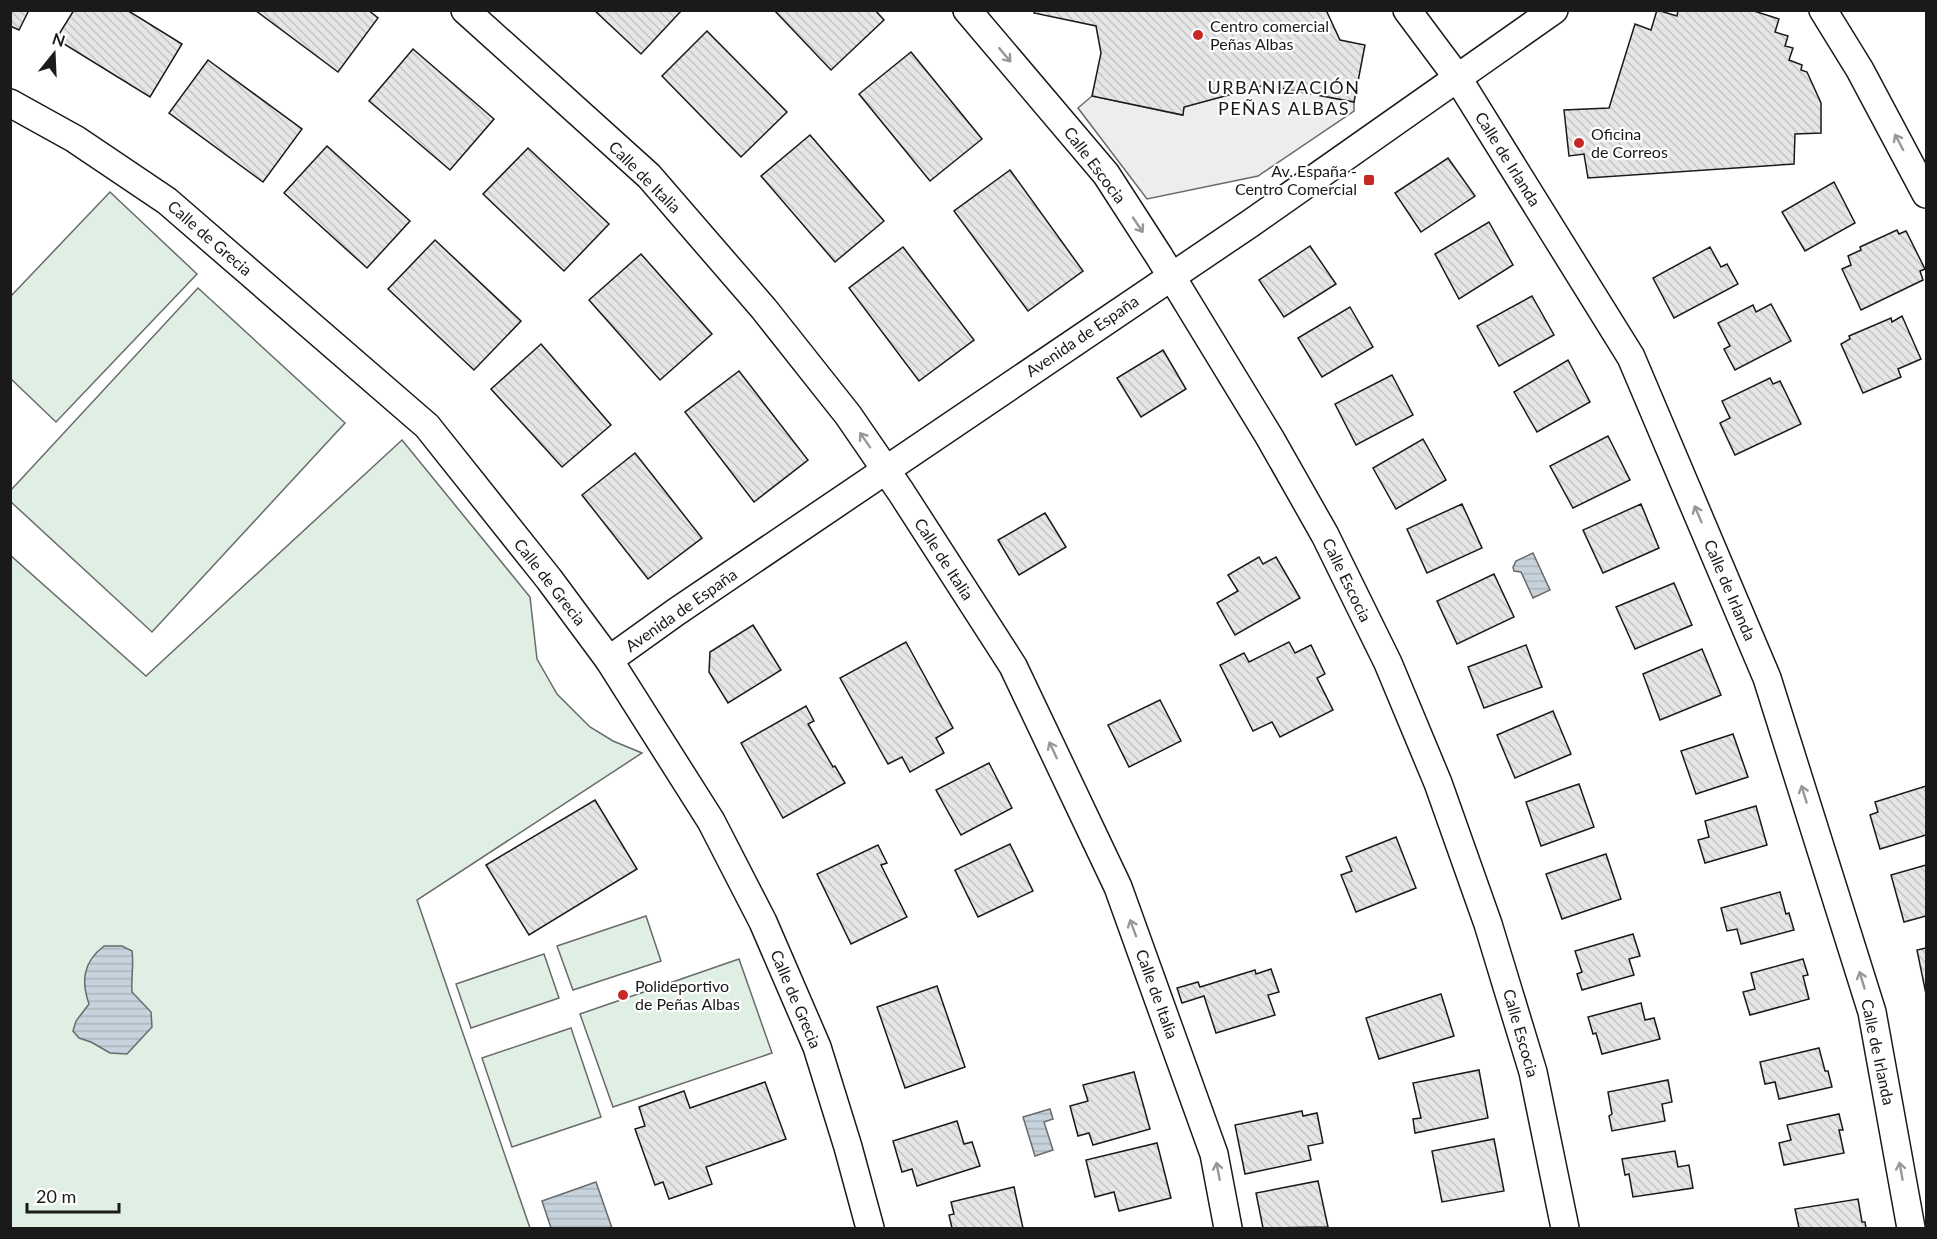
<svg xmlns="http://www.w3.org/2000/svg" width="1937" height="1239" font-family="Lato,sans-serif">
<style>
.green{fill:#e0efe3;stroke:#6a6a6a;stroke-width:1.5}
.parking{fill:#ededed;stroke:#6a6a6a;stroke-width:1.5}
.water{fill:url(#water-rules);stroke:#6a6a6a;stroke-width:1.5}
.building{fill:url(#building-back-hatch);stroke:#1a1a1a;stroke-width:1.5}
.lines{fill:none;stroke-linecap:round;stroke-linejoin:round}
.street-casing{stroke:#1a1a1a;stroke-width:30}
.street{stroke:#fff;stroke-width:27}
.oneway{stroke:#989898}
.poi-dot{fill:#c62828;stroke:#fff;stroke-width:2}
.labels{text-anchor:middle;stroke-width:4.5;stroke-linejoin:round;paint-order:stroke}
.poi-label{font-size:16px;fill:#1a1a1a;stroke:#fff;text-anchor:start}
.street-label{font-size:16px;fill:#1a1a1a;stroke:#fff}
.neighbourhood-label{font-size:18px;letter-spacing:1.5px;fill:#1a1a1a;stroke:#fff}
</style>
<defs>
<pattern id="water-rules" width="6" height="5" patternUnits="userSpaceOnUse" patternTransform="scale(1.5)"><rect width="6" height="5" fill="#c6d2dc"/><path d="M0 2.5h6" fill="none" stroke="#aab4bc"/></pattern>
<pattern id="building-back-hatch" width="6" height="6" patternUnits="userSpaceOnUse" patternTransform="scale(1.5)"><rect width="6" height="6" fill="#e6e6e6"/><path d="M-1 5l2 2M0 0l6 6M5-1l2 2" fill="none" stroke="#c5c5c5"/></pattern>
</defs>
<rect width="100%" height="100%" fill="#fff"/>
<g class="green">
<polygon points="110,192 197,274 56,422 11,379 11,296"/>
<polygon points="198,288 345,423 152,632 11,502 11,490"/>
<polygon points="402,440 530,597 537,659 557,694 590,727 613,741 642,753 417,900 530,1228 11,1228 10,555 146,676"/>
<polygon points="646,916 661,961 573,990 557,946"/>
<polygon points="544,954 559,998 471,1028 456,984"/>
<polygon points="739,959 772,1053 613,1107 580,1014"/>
<polygon points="571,1028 601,1117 512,1147 482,1058"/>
</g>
<polygon class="parking" points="1265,85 1354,102 1354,111 1258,176 1147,199 1078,108 1092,96 1182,115 1184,107"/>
<g class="water">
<polygon points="1533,553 1550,590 1533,598 1521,572 1514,571 1513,567 1516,561"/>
<path d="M 104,946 L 122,946 L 132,951 C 134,965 131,977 132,992 L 151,1012 L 152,1027 L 127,1054 L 110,1053 L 91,1042 L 79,1038 L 73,1031 L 76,1021 L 89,1004 C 81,981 83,962 104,946 Z"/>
<polygon points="1050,1109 1053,1119 1044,1122 1053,1150 1035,1156 1023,1117"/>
<polygon points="596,1182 612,1228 551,1228 542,1201"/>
</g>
<g class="building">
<polygon points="10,10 29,10 19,30 10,26"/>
<polygon points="74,10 127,10 182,44 150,97 56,39"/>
<polygon points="255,10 368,10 378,18 338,72"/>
<polygon points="594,10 682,10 641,54"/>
<polygon points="774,10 875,10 884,20 831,70"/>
<polygon points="1035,10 1326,10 1340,40 1365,45 1354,102 1265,85 1184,107 1183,115 1092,96 1101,53 1096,26 1034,13"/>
<polygon points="1657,10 1677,16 1678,10 1751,10 1779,19 1775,32 1788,36 1785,46 1793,48 1789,60 1802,65 1801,70 1807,72 1821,103 1821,133 1795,134 1794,164 1588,178 1584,154 1569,156 1564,110 1609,108 1635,24 1651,30"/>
<polygon points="707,31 787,112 741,157 662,76"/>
<polygon points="413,49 494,119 450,170 369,101"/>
<polygon points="911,52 982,139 930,181 859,94"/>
<polygon points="208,60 302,129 263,182 169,113"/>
<polygon points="810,135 884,221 835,262 761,176"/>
<polygon points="327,146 410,221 367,268 284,193"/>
<polygon points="528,148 609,224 564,271 483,194"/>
<polygon points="1448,158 1475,196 1421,232 1395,193"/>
<polygon points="1010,170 1083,271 1028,311 954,211"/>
<polygon points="1834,182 1855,223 1805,251 1782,212"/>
<polygon points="1489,222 1513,265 1459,299 1435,254"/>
<polygon points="1897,230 1899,234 1906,231 1925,269 1920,271 1923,280 1861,310 1842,269 1851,265 1848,256 1861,250 1860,247"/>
<polygon points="435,240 521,321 474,370 388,289"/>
<polygon points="1310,246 1336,284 1284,317 1259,280"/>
<polygon points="903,247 974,340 919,381 849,288"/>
<polygon points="1710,247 1721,267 1727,264 1738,284 1674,318 1653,278"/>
<polygon points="641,254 712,334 660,380 589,300"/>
<polygon points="1532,296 1554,335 1499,366 1477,326"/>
<polygon points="1771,304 1791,341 1735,370 1724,349 1730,346 1718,323 1753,305 1756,312"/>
<polygon points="1350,307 1373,347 1322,377 1298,338"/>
<polygon points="1902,316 1921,359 1898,369 1901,377 1863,393 1841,344 1850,339 1849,336 1891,318 1892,322"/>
<polygon points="541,344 611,425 562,467 491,389"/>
<polygon points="1163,350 1186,389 1141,417 1117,378"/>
<polygon points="1568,360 1590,402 1537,432 1514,392"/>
<polygon points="739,371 808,460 754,502 685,412"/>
<polygon points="1392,375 1413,415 1356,445 1335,404"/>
<polygon points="1770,378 1773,384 1780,381 1801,424 1735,455 1720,423 1730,418 1722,401"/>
<polygon points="1608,436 1630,480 1573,508 1550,466"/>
<polygon points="1423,439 1446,480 1396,509 1373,468"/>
<polygon points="635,453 702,538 648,579 582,495"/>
<polygon points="1462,504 1482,548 1427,573 1407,529"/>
<polygon points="1641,504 1659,548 1603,573 1583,530"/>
<polygon points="1045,513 1066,547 1019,575 998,540"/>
<polygon points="1259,557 1263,564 1276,557 1300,598 1235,635 1217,603 1238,591 1228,575"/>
<polygon points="1494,574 1514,617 1457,644 1437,601"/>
<polygon points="1674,583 1692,625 1635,649 1616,607"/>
<polygon points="753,625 781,670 728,703 709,672 710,652"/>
<polygon points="906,642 953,728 936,738 944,753 910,772 902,757 888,764 840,678"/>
<polygon points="1289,642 1295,653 1311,645 1325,674 1317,678 1333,710 1280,737 1272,722 1253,731 1220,665 1244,653 1249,662"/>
<polygon points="1526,645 1542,687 1484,708 1468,667"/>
<polygon points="1702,649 1721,695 1660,720 1643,674"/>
<polygon points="1160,700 1181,741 1129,767 1108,725"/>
<polygon points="806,706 814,721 808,724 833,767 835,766 845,783 783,818 741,743"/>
<polygon points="1553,711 1571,754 1515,778 1497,735"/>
<polygon points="1733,734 1748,777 1696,794 1681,751"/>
<polygon points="989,763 1012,808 961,835 936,790"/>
<polygon points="1579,784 1594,827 1541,846 1526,802"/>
<polygon points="1926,786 1926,835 1880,849 1870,815 1878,812 1875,802"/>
<polygon points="595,800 637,869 529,935 486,865"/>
<polygon points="1756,806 1767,845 1705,863 1698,840 1709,837 1705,821"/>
<polygon points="1396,837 1416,888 1356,912 1341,875 1352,871 1346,857"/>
<polygon points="1010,844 1033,891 978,917 955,870"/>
<polygon points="878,845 887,863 881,865 907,917 851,944 817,874"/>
<polygon points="1606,854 1621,899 1562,919 1546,874"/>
<polygon points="1926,865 1926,916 1904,922 1891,875"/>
<polygon points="1780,892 1786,914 1789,913 1794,930 1741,944 1737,929 1727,931 1721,908"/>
<polygon points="1633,934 1640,956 1629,959 1634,975 1582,990 1577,974 1582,972 1575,951"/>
<polygon points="1926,948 1926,994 1917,950"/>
<polygon points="1803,959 1808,975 1803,976 1809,999 1750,1015 1743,992 1755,989 1751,973"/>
<polygon points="1271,969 1279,992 1268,995 1275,1015 1216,1033 1204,996 1182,1003 1177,988 1198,982 1200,987 1255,970 1256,974"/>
<polygon points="937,986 965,1067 905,1088 877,1007"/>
<polygon points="1441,994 1454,1036 1379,1059 1366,1018"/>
<polygon points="1641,1003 1645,1020 1654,1018 1660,1039 1602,1054 1596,1033 1593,1034 1588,1017"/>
<polygon points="1819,1048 1825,1071 1828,1071 1832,1087 1779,1099 1775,1082 1765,1084 1760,1062"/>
<polygon points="1479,1070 1488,1118 1415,1133 1413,1119 1421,1118 1413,1083"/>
<polygon points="1134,1072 1150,1129 1093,1145 1089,1133 1078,1136 1070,1106 1088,1101 1083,1085"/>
<polygon points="1668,1080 1672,1102 1662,1104 1665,1121 1612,1131 1609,1116 1612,1114 1608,1092"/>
<polygon points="765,1082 786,1139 706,1167 712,1184 669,1199 663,1182 655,1185 635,1129 645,1126 639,1107 684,1091 690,1108"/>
<polygon points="1302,1111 1303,1116 1317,1113 1323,1143 1308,1146 1311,1160 1245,1174 1235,1125"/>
<polygon points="1839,1114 1843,1130 1839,1130 1844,1153 1784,1165 1779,1143 1791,1140 1787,1125"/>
<polygon points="957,1121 964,1144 972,1142 980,1166 917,1186 912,1169 902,1172 893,1141"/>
<polygon points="1494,1139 1504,1191 1442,1202 1432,1151"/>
<polygon points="1157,1143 1171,1198 1119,1211 1114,1192 1095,1197 1086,1160"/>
<polygon points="1675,1151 1678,1167 1689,1165 1693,1188 1633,1197 1629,1174 1625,1175 1622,1159"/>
<polygon points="1318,1181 1328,1227 1263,1228 1256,1193"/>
<polygon points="1014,1187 1023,1228 952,1228 949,1215 954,1214 951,1202"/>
<polygon points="1858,1199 1862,1222 1865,1222 1866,1228 1799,1228 1795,1209"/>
</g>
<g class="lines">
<g class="street-casing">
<g id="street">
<polyline points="465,10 649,176 764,309 848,415 901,492 1013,666 1118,887 1214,1154 1228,1228"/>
<polyline points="967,10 1106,174 1159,256 1270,438 1325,535 1388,663 1438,783 1488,924 1533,1072 1565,1228"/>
<polyline points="1407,10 1457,77 1631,357 1767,678 1872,1012 1911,1228"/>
<polyline points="1823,10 1860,70 1926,194"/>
<polyline points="10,103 75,139 167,201 427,426 549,579 609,660 711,821 763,922 817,1047 848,1147 870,1228"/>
<polyline points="609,660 676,612 1251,223 1554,10"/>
</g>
</g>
<use href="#street" class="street"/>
</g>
<defs><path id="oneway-shaft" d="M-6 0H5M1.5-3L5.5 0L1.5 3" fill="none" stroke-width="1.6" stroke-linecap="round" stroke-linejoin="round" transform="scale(1.5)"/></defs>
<g class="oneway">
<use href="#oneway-shaft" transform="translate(1005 55) rotate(50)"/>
<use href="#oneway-shaft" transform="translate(1899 142) rotate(-118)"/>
<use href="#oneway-shaft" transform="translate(1138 225) rotate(56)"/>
<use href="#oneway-shaft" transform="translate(865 440) rotate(-125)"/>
<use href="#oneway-shaft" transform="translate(1698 514) rotate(-113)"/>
<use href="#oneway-shaft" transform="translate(1053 750) rotate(-115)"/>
<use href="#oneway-shaft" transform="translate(1804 794) rotate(-107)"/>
<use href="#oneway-shaft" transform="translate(1133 928) rotate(-110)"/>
<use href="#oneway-shaft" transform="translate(1862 980) rotate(-107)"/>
<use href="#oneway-shaft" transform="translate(1218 1171) rotate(-101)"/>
<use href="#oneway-shaft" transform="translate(1901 1171) rotate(-100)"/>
</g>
<g class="poi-dot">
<circle cx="1198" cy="35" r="6"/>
<circle cx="1579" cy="143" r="6"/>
<rect x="1363" y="174" width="12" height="12" rx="3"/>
<circle cx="623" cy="995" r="6"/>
</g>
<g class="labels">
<g class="poi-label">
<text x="1210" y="32">Centro comercial<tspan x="1210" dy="18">Peñas Albas</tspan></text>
<text x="1591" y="140">Oficina<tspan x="1591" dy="18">de Correos</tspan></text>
<text x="1357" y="177" text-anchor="end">Av. España -<tspan x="1357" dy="18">Centro Comercial</tspan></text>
<text x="635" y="992">Polideportivo<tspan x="635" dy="18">de Peñas Albas</tspan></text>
</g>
<g class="street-label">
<text transform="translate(1508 159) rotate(58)" y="6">Calle de Irlanda</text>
<text transform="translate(1095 165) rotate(53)" y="6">Calle Escocia</text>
<text transform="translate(645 177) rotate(45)" y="6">Calle de Italia</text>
<text transform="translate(210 238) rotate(41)" y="6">Calle de Grecia</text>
<text transform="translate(1082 336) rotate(-34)" y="6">Avenida de España</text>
<text transform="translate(944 559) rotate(57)" y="6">Calle de Italia</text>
<text transform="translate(1347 580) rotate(64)" y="6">Calle Escocia</text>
<text transform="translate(550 582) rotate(52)" y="6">Calle de Grecia</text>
<text transform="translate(1730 590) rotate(67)" y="6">Calle de Irlanda</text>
<text transform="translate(681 610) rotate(-35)" y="6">Avenida de España</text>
<text transform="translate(1157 994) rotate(70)" y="6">Calle de Italia</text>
<text transform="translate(796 999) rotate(67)" y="6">Calle de Grecia</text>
<text transform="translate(1521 1033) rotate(74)" y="6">Calle Escocia</text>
<text transform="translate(1878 1052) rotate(78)" y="6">Calle de Irlanda</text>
</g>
<g class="neighbourhood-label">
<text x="1284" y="94">URBANIZACIÓN<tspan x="1284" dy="21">PEÑAS ALBAS</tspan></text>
</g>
</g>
<rect width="1937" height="1239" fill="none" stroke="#1a1a1a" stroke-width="24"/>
<g transform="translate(54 54) rotate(18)" stroke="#ffffff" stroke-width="4.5" paint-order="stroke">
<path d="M0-4.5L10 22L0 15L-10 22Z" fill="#1a1a1a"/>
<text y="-9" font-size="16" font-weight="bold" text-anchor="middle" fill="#1a1a1a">N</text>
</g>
<path d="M27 1203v9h92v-9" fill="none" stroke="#1a1a1a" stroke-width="3"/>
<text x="36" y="1203" font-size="18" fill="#1a1a1a" stroke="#ffffff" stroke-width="4.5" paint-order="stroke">20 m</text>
</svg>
